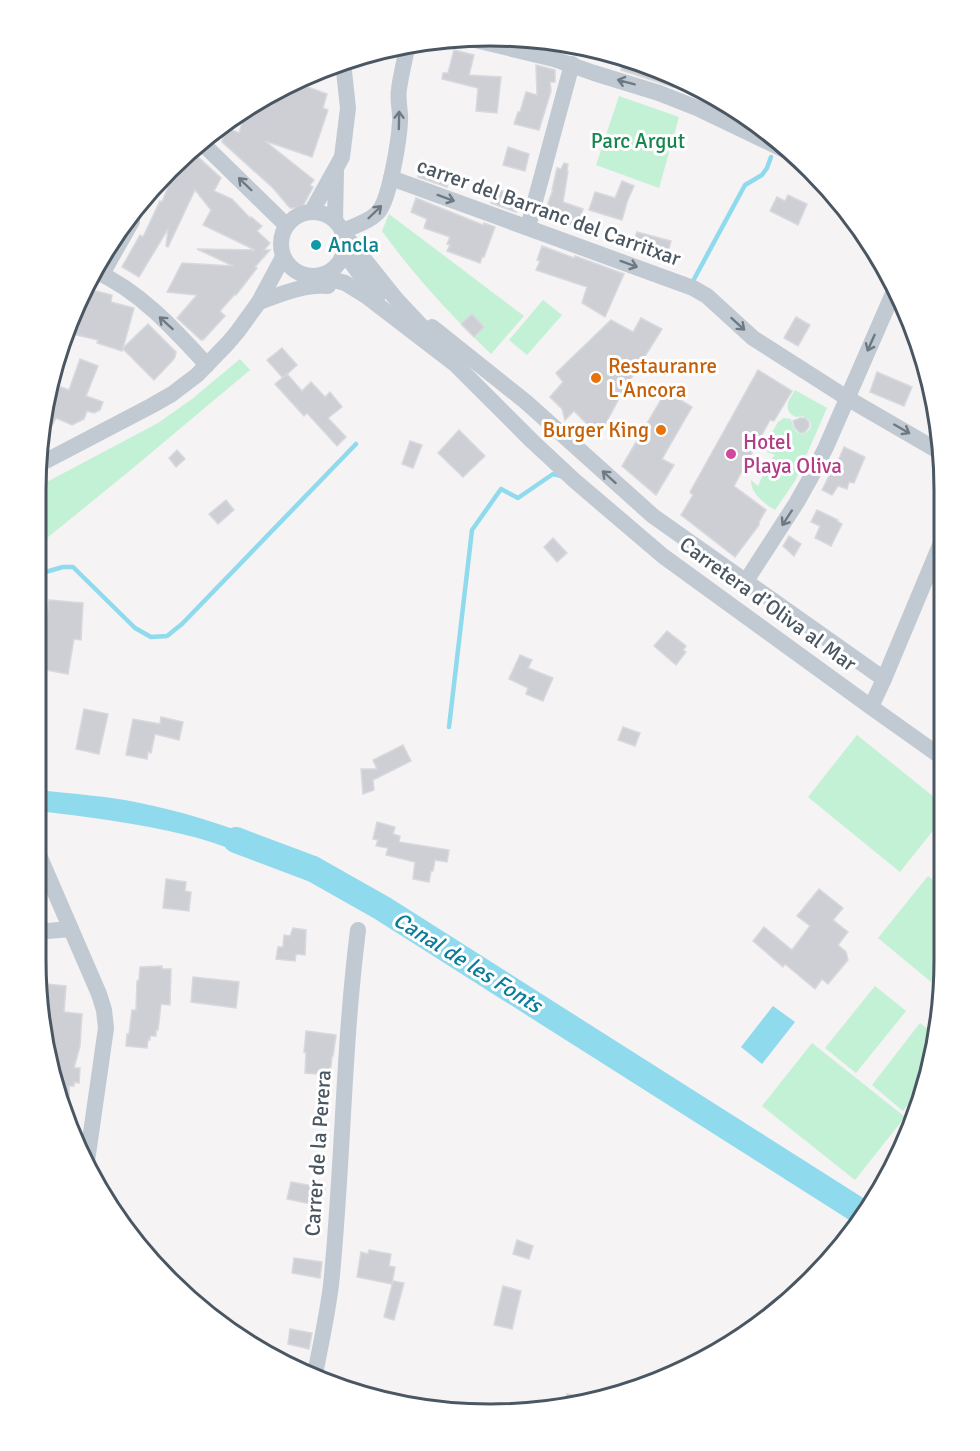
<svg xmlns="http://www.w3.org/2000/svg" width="980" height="1451" font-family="Signika,sans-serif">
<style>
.green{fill:#c3f1d5}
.water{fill:#90daee}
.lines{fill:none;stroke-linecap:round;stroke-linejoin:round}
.stream{stroke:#90daee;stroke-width:4.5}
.river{stroke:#90daee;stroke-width:26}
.building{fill:#cdcfd5;stroke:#d7d9de;stroke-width:1.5}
.minor{stroke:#c1cad2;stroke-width:16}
.oneway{stroke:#6e7983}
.culture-dot{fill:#0f9aa8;stroke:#fff;stroke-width:2}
.food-dot{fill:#e8710a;stroke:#fff;stroke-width:2}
.hotel-dot{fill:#d1479c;stroke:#fff;stroke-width:2}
.labels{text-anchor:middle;stroke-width:6;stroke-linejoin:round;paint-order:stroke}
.park-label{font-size:21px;fill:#17864f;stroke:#fff}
.street-label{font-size:21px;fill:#4a5661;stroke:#fff}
.culture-label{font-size:21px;fill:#0d838f;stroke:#fff;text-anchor:start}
.food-label{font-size:21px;fill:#c56008;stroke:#fff;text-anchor:start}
.hotel-label{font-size:21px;fill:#b23c85;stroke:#fff;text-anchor:start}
.water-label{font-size:22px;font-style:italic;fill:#0c7c9b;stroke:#fff}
.rim{fill:none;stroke:#4a5661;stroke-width:3}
</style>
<rect width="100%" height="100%" fill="#f5f3f3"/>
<g class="green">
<polygon points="619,96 679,117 659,188 596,165"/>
<path d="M 389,214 L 524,316 L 491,354 C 452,316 414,276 382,231 Z"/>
<polygon points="543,300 562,315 527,355 509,340"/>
<polygon points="240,359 250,370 127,473 42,542 43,484 158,423 192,399"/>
<path d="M 795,390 L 827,408 L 795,481 L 775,510 C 764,503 751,494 751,480 L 758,486 L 763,475 L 767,470 C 766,464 771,460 775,455 L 762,450 L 778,422 L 784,418 L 791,419 L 794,429 L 799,434 C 805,433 809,433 811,426 L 810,421 L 803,416 C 795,419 786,414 788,403 C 789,399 793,394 795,390 Z"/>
<polygon points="857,735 939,801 939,823 900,872 808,797"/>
<polygon points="928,876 938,884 936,986 878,938"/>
<polygon points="37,881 43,893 45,921 37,922"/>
<polygon points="875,986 906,1011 856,1073 825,1048"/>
<polygon points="920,1023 936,1035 935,1049 923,1085 903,1111 872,1085"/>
<polygon points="812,1043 905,1117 855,1180 762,1106"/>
</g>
<g class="water">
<path d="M 39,790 C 73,794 107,796 140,803 C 186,812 229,827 273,843 L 266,861 C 239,853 213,841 186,835 C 137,823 88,817 38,811 Z"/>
<polygon points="773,1006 795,1022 762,1064 741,1047"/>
</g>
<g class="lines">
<g class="stream">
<polyline points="693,281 745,185 762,175 767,168 771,157"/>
<polyline points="42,573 63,567 73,567 135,628 151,637 167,636 182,624 356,444"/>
<polyline points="449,727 472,530 501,489 518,498 553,474 561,476"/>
</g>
<polyline class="river" points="236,840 313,869 382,908 861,1212"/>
</g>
<g class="building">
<polygon points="454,50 474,55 469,75 501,77 497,113 476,111 478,88 442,79 443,73 448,73"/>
<polygon points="624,59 663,70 676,77 673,87 621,70"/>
<polygon points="536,65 555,70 555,82 550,82 551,91 539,130 514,124 518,112 520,112 526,92 537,95"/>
<polygon points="294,82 327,94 323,108 328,110 312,157 265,141 314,180 310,185 313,187 303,206 295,208 290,208 273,188 222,142 226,127 239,133 247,107"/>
<polygon points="508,147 529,154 525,171 503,165"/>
<polygon points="188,154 198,157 221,178 214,191 232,199 250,218 251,217 262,226 257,231 270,243 264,250 270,250 255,267 257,268 236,295 235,294 220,311 225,316 203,340 202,339 201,340 177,318 197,295 167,292 182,263 233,266 197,249 255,250 203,225 211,210 195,190 168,247 166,246 168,229 139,277 122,267 140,235 143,237 160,201 162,202 178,162"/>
<polygon points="422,162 452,171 447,187 418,177"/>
<polygon points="564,163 568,164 567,171 568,171 563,202 583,209 577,227 544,214 553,190 552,190 557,168 561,169"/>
<polygon points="622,181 634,186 627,202 622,220 589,210 595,192 615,198"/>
<polygon points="497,189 521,198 516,212 491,203"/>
<polygon points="788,195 807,204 798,225 770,211 777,197 785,201"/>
<polygon points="416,198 483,225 484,223 495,227 484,257 482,257 480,263 447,251 450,245 447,244 450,237 424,228 427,219 411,212"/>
<polygon points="637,232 671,241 666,260 631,250"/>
<polygon points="542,246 574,258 575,256 624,274 605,317 582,303 587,287 536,270 540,261 537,260"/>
<polygon points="84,288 112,295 111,302 134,308 123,348 148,324 176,352 175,357 173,360 154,380 123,349 122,351 97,343 98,340 68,333"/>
<polygon points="472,314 484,327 474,337 461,324"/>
<polygon points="796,317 810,325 798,346 784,338"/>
<polygon points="641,318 662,329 622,393 599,436 574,411 565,420 562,409 550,397 563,382 556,373 611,320 633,332"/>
<polygon points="282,348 297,365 283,378 267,360"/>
<polygon points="80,359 98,366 86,396 103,402 100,410 94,413 87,411 84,419 72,425 56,418 44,441 45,409 53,384 69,390"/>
<polygon points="758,370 792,391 774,421 770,420 734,486 766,510 759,522 759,525 735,557 681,515 693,495 690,492"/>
<polygon points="877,372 912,387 904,406 870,392"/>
<polygon points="287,374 302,391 311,382 325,397 330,392 342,407 328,418 346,437 337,446 307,413 304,416 275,384"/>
<polygon points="666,391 692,407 662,459 674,465 656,495 622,466"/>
<polygon points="800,418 805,418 809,422 809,427 805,432 800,433 795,428 793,421"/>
<polygon points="459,430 485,456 463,477 438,453"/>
<polygon points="410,441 422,445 413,468 402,464"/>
<polygon points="844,447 865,457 854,483 849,482 847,489 838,486 832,495 822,490 830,474 832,475"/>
<polygon points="177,450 185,459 176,467 169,458"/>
<polygon points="226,500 234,510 218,524 209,514"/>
<polygon points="817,510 838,520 837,521 842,524 831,546 815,538 820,526 811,522"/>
<polygon points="789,536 801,544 794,556 783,546"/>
<polygon points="553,538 567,553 557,562 544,547"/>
<polygon points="49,600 83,603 81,640 74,639 68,674 41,669 41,640 44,640"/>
<polygon points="667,631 686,646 683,650 686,652 676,665 654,646"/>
<polygon points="520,655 532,660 528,668 553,678 543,701 526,694 528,688 509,679"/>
<polygon points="84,709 108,714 99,754 76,749"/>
<polygon points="161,717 183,722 179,740 155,734 151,753 148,752 147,759 126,755 133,719 160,724"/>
<polygon points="623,727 640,733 635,746 618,740"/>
<polygon points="403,745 411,761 373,780 374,790 363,794 361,769 377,769 373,760"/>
<polygon points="377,822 395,827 393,834 400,836 399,842 449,850 447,862 435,860 433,871 431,871 429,882 413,879 415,862 386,855 388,848 376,846 378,840 373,839"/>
<polygon points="166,879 186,882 185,891 191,892 189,911 163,908"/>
<polygon points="819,889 843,908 833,920 848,932 838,945 846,952 848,960 828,984 822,979 815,989 785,964 783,967 753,941 764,927 792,950 810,926 797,916"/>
<polygon points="293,928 306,930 305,955 296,954 295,961 276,959 278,947 283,947 284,935 290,936"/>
<polygon points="162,966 162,969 171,969 170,1005 161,1004 158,1030 156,1030 156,1036 150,1036 150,1040 148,1040 147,1048 126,1046 127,1034 129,1034 132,1010 136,1010 137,981 139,980 140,967"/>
<polygon points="193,977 239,982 236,1008 191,1002"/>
<polygon points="46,984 66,986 64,1012 82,1014 80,1046 74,1068 80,1068 79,1083 74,1082 74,1086 69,1086 70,1122 68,1123 60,1107 43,1006"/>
<polygon points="306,1031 336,1035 333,1056 332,1056 330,1075 305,1073 306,1053 304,1052"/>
<polygon points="291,1182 325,1188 321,1206 287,1199"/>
<polygon points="517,1240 533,1246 529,1259 513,1254"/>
<polygon points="369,1250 391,1254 389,1266 395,1267 392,1284 357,1277 361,1252 368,1254"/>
<polygon points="294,1258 322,1262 320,1278 292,1273"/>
<polygon points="393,1281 404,1283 394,1320 384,1317"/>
<polygon points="503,1286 521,1291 512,1329 494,1325"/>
<polygon points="290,1329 312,1333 309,1349 288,1344"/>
<polygon points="567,1394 595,1400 579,1406 564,1407"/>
</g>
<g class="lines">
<g class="minor">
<polyline points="467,38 554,59 594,73 659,93 697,108 795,155"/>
<polyline points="201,142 286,225"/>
<polyline points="391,178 693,288 707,296 753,338 847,398 940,452"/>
<polyline points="312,211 342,157 348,108 343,62"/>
<circle cx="313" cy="244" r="32"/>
<polyline points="335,220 336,171"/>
<polyline points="528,227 572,64"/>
<path d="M 343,231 C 354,226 371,221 379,211 C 390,197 399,140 400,122 C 401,111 397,101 399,89 C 401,74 405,59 408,44"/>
<polyline points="344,234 396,299 426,331"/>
<polyline points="344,252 366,283 378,296"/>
<path d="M 95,271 C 140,291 175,330 207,365"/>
<polyline points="102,274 132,221"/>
<polyline points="321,276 345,283 366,296 456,365 532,441 575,481 663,556 871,707 940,756"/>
<path d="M 259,302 C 281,294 304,284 328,286"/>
<polyline points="432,327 526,402 653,516 884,679"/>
<polyline points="44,462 151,406 172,394 197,375 228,343 238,331 259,302 283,257"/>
<polyline points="746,581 797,502 811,477 826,447 895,289"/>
<polyline points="871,707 884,679 943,538"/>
<polyline points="38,853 99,994 104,1010 106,1028 87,1161"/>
<polyline points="36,932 71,929"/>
<path d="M 314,1379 C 320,1348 327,1317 331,1285 C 343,1167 343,1048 358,930"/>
</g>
</g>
<defs><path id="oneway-shaft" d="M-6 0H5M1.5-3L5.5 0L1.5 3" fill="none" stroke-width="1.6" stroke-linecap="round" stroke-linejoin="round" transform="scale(1.5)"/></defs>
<g class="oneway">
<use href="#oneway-shaft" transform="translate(626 82) rotate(-165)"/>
<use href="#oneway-shaft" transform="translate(399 120) rotate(-89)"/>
<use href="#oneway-shaft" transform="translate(245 184) rotate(-136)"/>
<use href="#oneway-shaft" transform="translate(446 198) rotate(20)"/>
<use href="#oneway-shaft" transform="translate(375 212) rotate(-44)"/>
<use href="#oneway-shaft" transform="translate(629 264) rotate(20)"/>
<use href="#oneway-shaft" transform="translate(166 323) rotate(-138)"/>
<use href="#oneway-shaft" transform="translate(738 324) rotate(42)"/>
<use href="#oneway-shaft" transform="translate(871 343) rotate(114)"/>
<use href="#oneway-shaft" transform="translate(902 429) rotate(30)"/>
<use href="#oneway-shaft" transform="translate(609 477) rotate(-138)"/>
<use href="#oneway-shaft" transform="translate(787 518) rotate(123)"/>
</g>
<circle class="culture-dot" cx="316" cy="245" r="6"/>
<g class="food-dot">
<circle cx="596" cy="378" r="6"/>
<circle cx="661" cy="430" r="6"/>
</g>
<circle class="hotel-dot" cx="731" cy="454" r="6"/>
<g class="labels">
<g class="park-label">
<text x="638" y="148">Parc Argut</text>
</g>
<g class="street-label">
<text transform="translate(549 212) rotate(20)" y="7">carrer del Barranc del Carritxar</text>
<text transform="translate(768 604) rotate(36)" y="7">Carretera d’Oliva al Mar</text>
<text transform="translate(318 1153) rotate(-86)" y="7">Carrer de la Perera</text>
</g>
<g class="culture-label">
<text x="328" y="252">Ancla</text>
</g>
<g class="food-label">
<text x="608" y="373">Restauranre<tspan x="608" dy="24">L'Ancora</tspan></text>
<text x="649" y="437" text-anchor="end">Burger King</text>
</g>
<g class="hotel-label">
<text x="743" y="449">Hotel<tspan x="743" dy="24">Playa Oliva</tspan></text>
</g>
<g class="water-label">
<text transform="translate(468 962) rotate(32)" y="8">Canal de les Fonts</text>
</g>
</g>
<path d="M0 0H980V1451H0ZM490 46H490A444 444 0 0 1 934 490V960A444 444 0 0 1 490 1404H490A444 444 0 0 1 46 960V490A444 444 0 0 1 490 46Z" fill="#fff" fill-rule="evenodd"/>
<path class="rim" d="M490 46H490A444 444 0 0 1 934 490V960A444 444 0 0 1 490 1404H490A444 444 0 0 1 46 960V490A444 444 0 0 1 490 46Z"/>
</svg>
